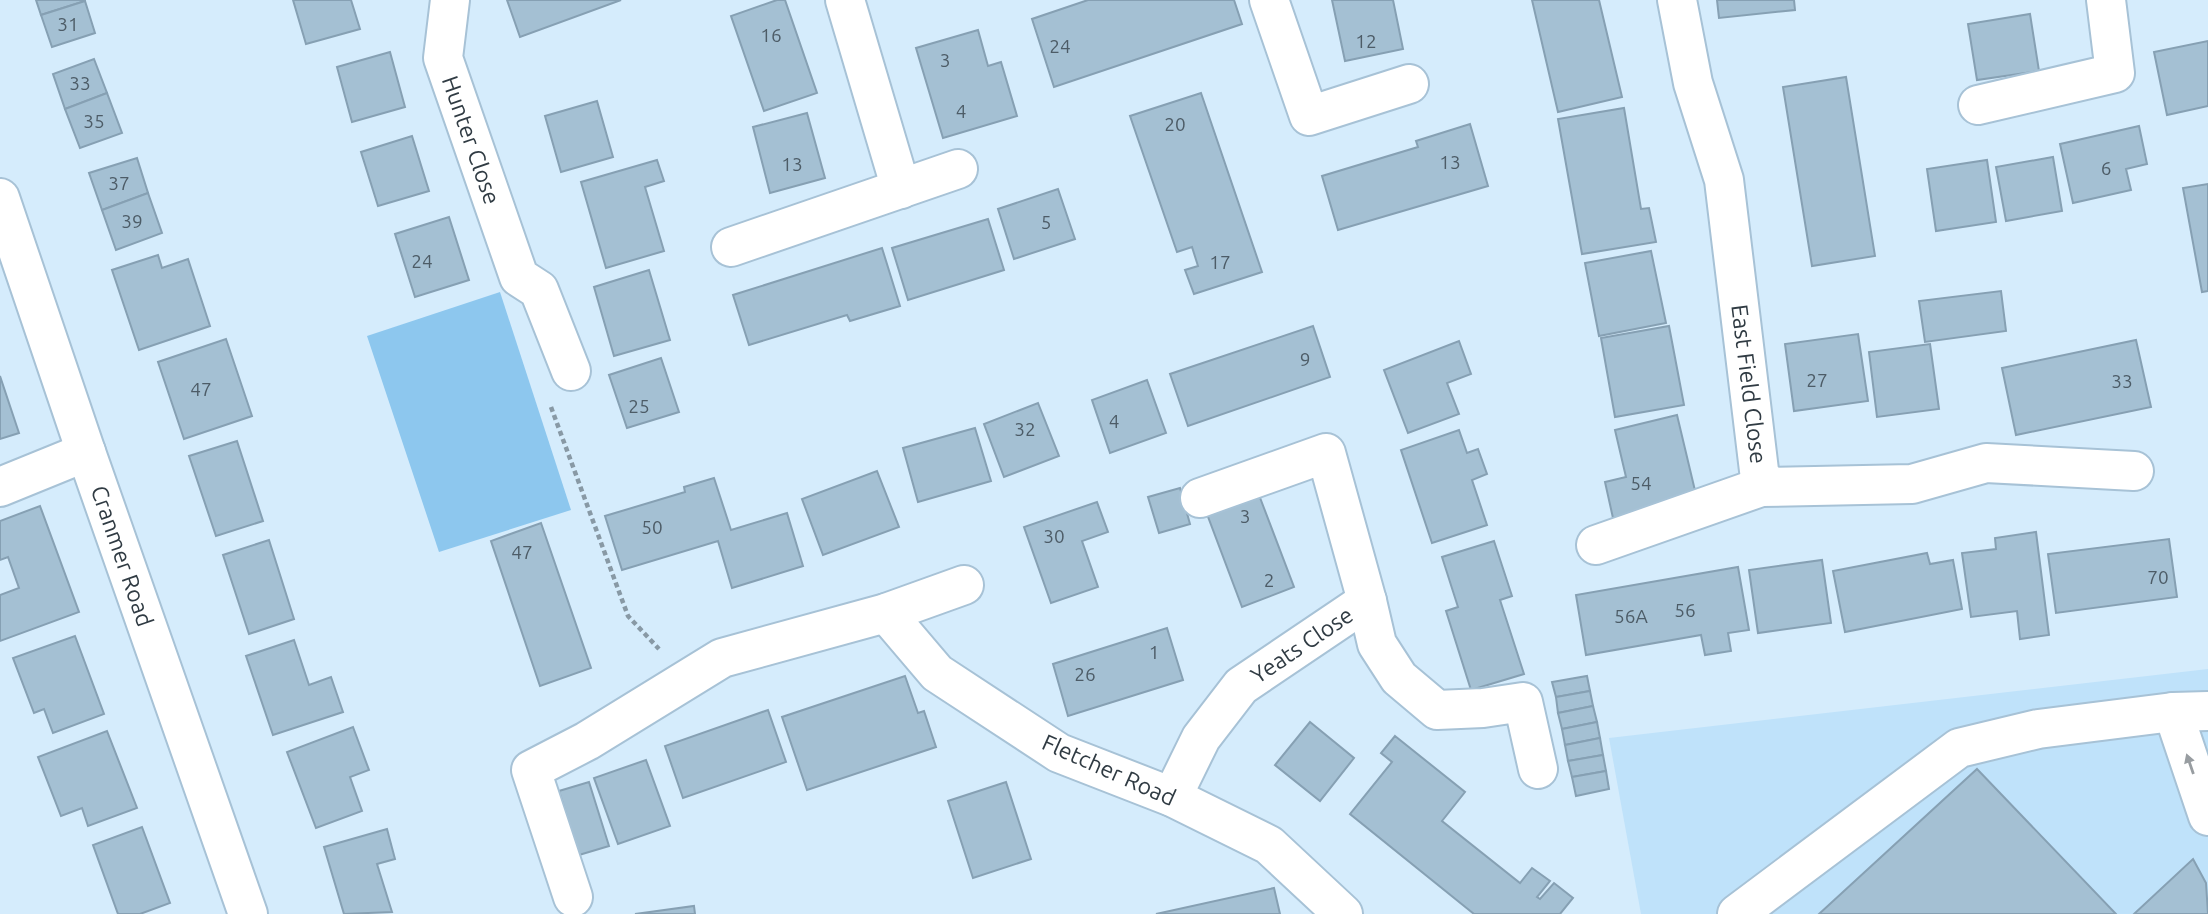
<svg xmlns="http://www.w3.org/2000/svg" width="2208" height="914" font-family="Ubuntu,sans-serif">
<style>
.built{fill:#bfe2fa}
.green{fill:#8dc7ee}
.building{fill:#a4c0d3;stroke:#86a0b3;stroke-width:2}
.lines{fill:none;stroke-linecap:round;stroke-linejoin:round}
.minor-casing{stroke:#a7c2d6;stroke-width:42}
.path{stroke:#8899a5;stroke-width:4.5;stroke-dasharray:5 3.5;stroke-linecap:butt}
.minor{stroke:#fff;stroke-width:38}
.oneway{fill:#989da1}
.labels{text-anchor:middle;stroke-width:6;stroke-linejoin:round;paint-order:stroke}
.number-label{font-size:19px;fill:#4d5c67}
.street-label{font-size:23px;fill:#303b43;stroke:#fff}
</style>
<rect width="100%" height="100%" fill="#d5ecfc"/>
<polygon class="built" points="2208,669 2208,914 1641,914 1609,738"/>
<polygon class="green" points="500,292 571,510 439,552 367,336"/>
<g class="building">
<polygon points="36,0 85,0 85,1 41,15"/>
<polygon points="293,0 351,0 360,29 306,44"/>
<polygon points="507,0 621,0 520,37"/>
<polygon points="777,0 785,0 817,93 764,111 731,16"/>
<polygon points="1088,0 1234,0 1242,24 1054,87 1032,19"/>
<polygon points="1332,0 1393,0 1403,49 1345,61"/>
<polygon points="1532,0 1599,0 1622,97 1558,112"/>
<polygon points="1717,0 1794,0 1795,10 1719,18"/>
<polygon points="85,1 95,33 52,47 41,15"/>
<polygon points="2030,14 2039,71 1977,80 1968,24"/>
<polygon points="978,30 988,66 1001,62 1017,116 943,138 916,48"/>
<polygon points="2208,41 2208,106 2167,115 2154,52"/>
<polygon points="390,52 405,107 352,122 337,67"/>
<polygon points="94,59 107,93 65,109 53,74"/>
<polygon points="1846,77 1875,256 1812,266 1783,87"/>
<polygon points="107,93 122,133 80,148 65,109"/>
<polygon points="1201,93 1262,272 1194,294 1185,270 1198,266 1192,247 1177,252 1130,116"/>
<polygon points="597,101 613,157 561,172 545,116"/>
<polygon points="1624,108 1641,209 1649,208 1656,242 1582,254 1558,119"/>
<polygon points="807,113 825,178 770,193 753,127"/>
<polygon points="1470,124 1488,186 1338,230 1322,176 1418,147 1416,141"/>
<polygon points="2139,126 2147,164 2126,169 2131,190 2073,203 2060,144"/>
<polygon points="412,136 429,191 378,206 361,152"/>
<polygon points="2053,157 2062,211 2006,221 1996,167"/>
<polygon points="137,158 148,193 102,210 89,173"/>
<polygon points="657,160 664,181 645,187 664,251 606,268 581,182"/>
<polygon points="1987,160 1996,222 1936,231 1927,169"/>
<polygon points="2208,184 2208,291 2202,292 2183,188"/>
<polygon points="1058,189 1075,239 1014,259 998,209"/>
<polygon points="148,193 162,233 116,250 102,210"/>
<polygon points="449,217 469,280 415,297 395,234"/>
<polygon points="988,219 1004,270 908,300 892,248"/>
<polygon points="882,248 900,306 850,321 847,315 749,345 733,295"/>
<polygon points="1651,251 1666,323 1599,336 1585,263"/>
<polygon points="158,255 162,268 188,259 210,326 139,350 112,270"/>
<polygon points="649,270 670,340 614,356 594,287"/>
<polygon points="2001,291 2006,331 1925,342 1919,301"/>
<polygon points="1313,326 1330,377 1188,426 1170,374"/>
<polygon points="1669,326 1684,405 1615,417 1601,338"/>
<polygon points="1858,334 1868,401 1794,411 1785,344"/>
<polygon points="226,339 252,416 184,439 158,362"/>
<polygon points="2136,340 2151,407 2016,435 2002,368"/>
<polygon points="1459,341 1471,374 1447,383 1459,414 1408,433 1384,370"/>
<polygon points="1930,344 1939,409 1877,417 1869,352"/>
<polygon points="661,358 679,412 627,428 609,375"/>
<polygon points="0,376 19,433 0,439"/>
<polygon points="1147,380 1166,433 1110,453 1092,400"/>
<polygon points="1038,403 1059,456 1004,477 984,424"/>
<polygon points="1677,415 1697,499 1613,518 1605,482 1626,477 1615,430"/>
<polygon points="975,428 991,481 918,502 903,448"/>
<polygon points="1459,430 1467,453 1478,449 1487,474 1472,480 1487,525 1432,543 1401,450"/>
<polygon points="237,441 263,521 216,536 189,456"/>
<polygon points="877,471 899,527 823,555 802,499"/>
<polygon points="714,478 731,530 787,513 803,566 732,588 718,541 622,570 605,516 685,492 684,487"/>
<polygon points="1180,488 1190,524 1159,533 1148,497"/>
<polygon points="1259,495 1294,587 1242,607 1207,514"/>
<polygon points="1097,502 1108,532 1082,541 1098,587 1051,603 1024,527"/>
<polygon points="40,506 79,612 0,641 0,595 19,588 8,557 0,560 0,521"/>
<polygon points="541,523 591,668 540,686 491,541"/>
<polygon points="2036,532 2049,635 2020,639 2017,611 1971,617 1962,553 1996,549 1995,538"/>
<polygon points="2169,539 2177,597 2056,613 2048,554"/>
<polygon points="269,540 294,619 249,634 223,555"/>
<polygon points="1494,541 1512,596 1500,600 1524,674 1471,690 1446,611 1458,607 1442,557"/>
<polygon points="1927,553 1930,564 1953,560 1962,609 1845,632 1833,571"/>
<polygon points="1822,560 1831,623 1758,633 1749,570"/>
<polygon points="1738,567 1749,630 1728,633 1731,651 1705,655 1701,635 1586,655 1576,595"/>
<polygon points="1167,628 1183,680 1068,716 1053,664"/>
<polygon points="75,636 104,714 53,733 44,709 34,713 13,658"/>
<polygon points="294,640 309,685 331,677 343,712 273,735 246,656"/>
<polygon points="905,676 918,713 924,711 936,747 807,790 782,717"/>
<polygon points="1587,676 1590,691 1556,697 1552,682"/>
<polygon points="1590,691 1593,706 1558,713 1556,697"/>
<polygon points="1593,706 1597,722 1562,729 1558,713"/>
<polygon points="768,710 786,762 683,798 665,746"/>
<polygon points="1310,722 1354,758 1320,801 1275,765"/>
<polygon points="1597,722 1600,738 1565,745 1562,729"/>
<polygon points="353,727 369,770 350,777 362,811 316,828 287,752"/>
<polygon points="107,731 137,808 88,826 82,808 61,816 38,757"/>
<polygon points="1395,736 1465,792 1442,821 1520,883 1532,868 1550,881 1537,897 1540,899 1554,883 1573,898 1560,914 1474,914 1350,814 1392,762 1381,753"/>
<polygon points="1600,738 1603,755 1568,761 1565,745"/>
<polygon points="1603,755 1606,771 1572,777 1568,761"/>
<polygon points="646,760 670,826 618,844 594,778"/>
<polygon points="1977,769 2116,914 1819,914"/>
<polygon points="1606,771 1609,789 1576,796 1572,777"/>
<polygon points="589,782 609,846 579,855 559,791"/>
<polygon points="1006,782 1031,859 973,878 948,801"/>
<polygon points="142,827 170,903 140,914 118,914 93,845"/>
<polygon points="387,829 395,859 377,864 392,912 344,914 324,847"/>
<polygon points="2193,859 2206,883 2208,914 2134,914"/>
<polygon points="1274,888 1280,914 1156,914"/>
<polygon points="694,906 695,914 635,914"/>
</g>
<g class="lines">
<g class="minor-casing">
<g id="minor">
<polyline points="450,0 443,58 519,277 539,290 571,371"/>
<polyline points="845,0 901,189"/>
<polyline points="1269,0 1309,116 1409,84"/>
<polyline points="1677,0 1693,83 1724,180 1761,487 1912,484 1986,463 2134,471"/>
<polyline points="1978,105 2115,73 2106,0"/>
<polyline points="0,198 86,452 248,914"/>
<polyline points="731,247 958,169"/>
<polyline points="0,487 86,452"/>
<polyline points="1200,498 1326,453 1367,601 1377,644 1399,678 1437,710 1483,708 1523,702 1538,769"/>
<polyline points="1596,545 1761,487"/>
<polyline points="886,613 937,673 1059,753 1172,797 1269,845 1343,914"/>
<polyline points="2173,712 2208,816"/>
<polyline points="1172,797 1201,738 1241,686 1367,601"/>
<polyline points="573,897 531,770 587,741 722,658 886,613 964,585"/>
<polyline points="1737,914 1959,748 2038,729 2173,712 2208,711"/>
</g>
</g>
<polyline class="path" points="551,407 628,616 659,649"/>
<use href="#minor" class="minor"/>
</g>
<defs><path id="oneway-solid" d="M-6-.8H1V-3.2L6.5 0L1 3.2V.8H-6Z" transform="scale(1.75)"/></defs>
<use class="oneway" href="#oneway-solid" transform="translate(2190 764) rotate(-109)"/>
<g class="labels">
<g class="number-label">
<text x="68" y="31">31</text>
<text x="771" y="42">16</text>
<text x="1366" y="48">12</text>
<text x="1060" y="53">24</text>
<text x="945" y="67">3</text>
<text x="80" y="90">33</text>
<text x="961" y="118">4</text>
<text x="94" y="128">35</text>
<text x="1175" y="131">20</text>
<text x="1450" y="169">13</text>
<text x="792" y="171">13</text>
<text x="2106" y="175">6</text>
<text x="119" y="190">37</text>
<text x="132" y="228">39</text>
<text x="1046" y="229">5</text>
<text x="422" y="268">24</text>
<text x="1220" y="269">17</text>
<text x="1305" y="366">9</text>
<text x="1817" y="387">27</text>
<text x="2122" y="388">33</text>
<text x="201" y="396">47</text>
<text x="639" y="413">25</text>
<text x="1114" y="428">4</text>
<text x="1025" y="436">32</text>
<text x="1641" y="490">54</text>
<text x="1245" y="523">3</text>
<text x="652" y="534">50</text>
<text x="1054" y="543">30</text>
<text x="522" y="559">47</text>
<text x="2158" y="584">70</text>
<text x="1269" y="587">2</text>
<text x="1685" y="617">56</text>
<text x="1631" y="623">56A</text>
<text x="1154" y="659">1</text>
<text x="1085" y="681">26</text>
</g>
<g class="street-label">
<text transform="translate(471 140) rotate(71)" y="8">Hunter Close</text>
<text transform="translate(1749 384) rotate(83)" y="8">East Field Close</text>
<text transform="translate(122 556) rotate(71)" y="8">Cranmer Road</text>
<text transform="translate(1302 645) rotate(-34)" y="8">Yeats Close</text>
<text transform="translate(1109 770) rotate(24)" y="8">Fletcher Road</text>
</g>
</g>
</svg>
